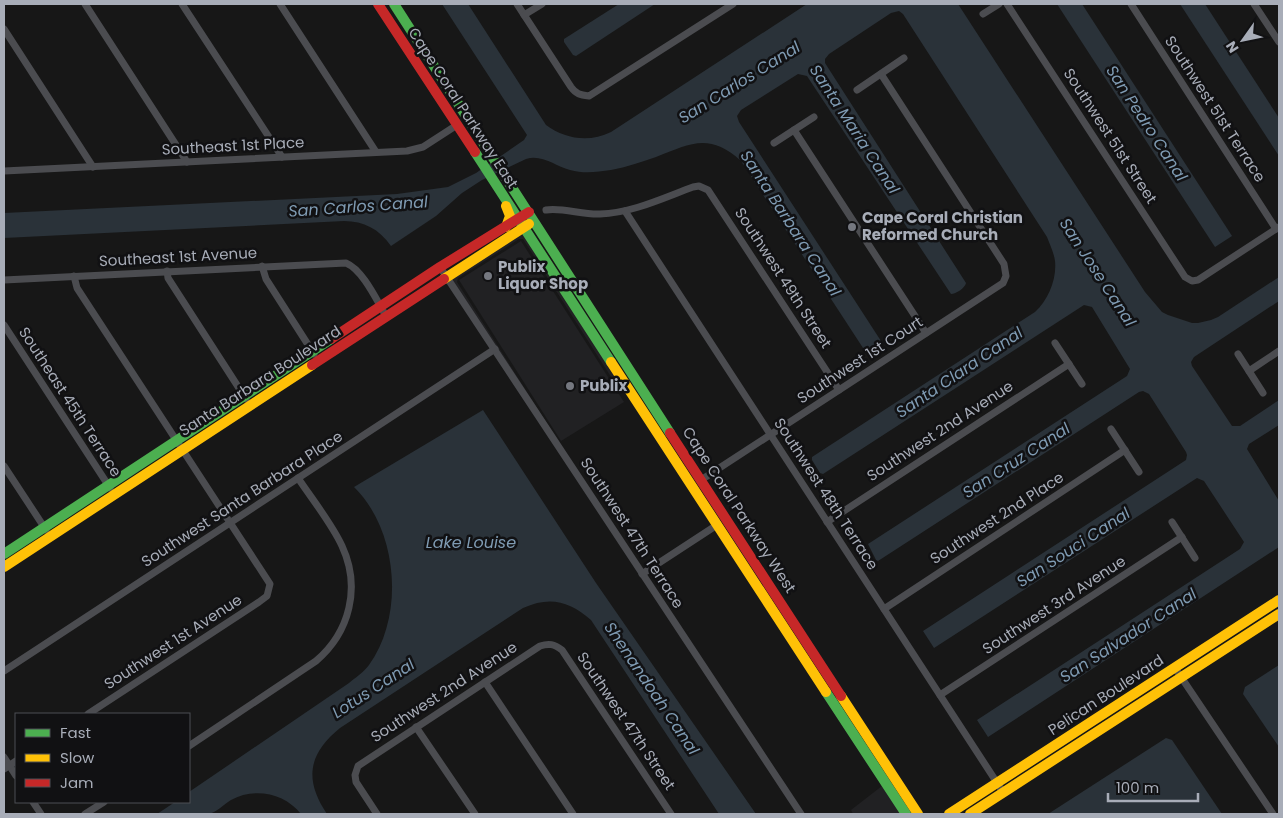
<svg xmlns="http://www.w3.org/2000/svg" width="1283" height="818" font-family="Poppins,sans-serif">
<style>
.built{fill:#212123}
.water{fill:#2a3239}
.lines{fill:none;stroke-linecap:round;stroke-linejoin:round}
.street{stroke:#4b4c50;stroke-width:7}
.fast{stroke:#4caf50;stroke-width:10}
.slow{stroke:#ffc107;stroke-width:10}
.jam{stroke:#c62828;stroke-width:10}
.poi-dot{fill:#757880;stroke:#111113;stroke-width:2}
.labels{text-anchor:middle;stroke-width:5;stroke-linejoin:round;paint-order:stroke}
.street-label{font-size:15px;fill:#a8adb8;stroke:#111113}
.poi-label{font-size:15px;font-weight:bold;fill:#a8adb8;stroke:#111113;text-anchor:start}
.water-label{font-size:16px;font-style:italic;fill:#7f9bb3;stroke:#111113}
</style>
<rect width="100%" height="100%" fill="#171717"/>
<g class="built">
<polygon points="523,232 624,388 620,391 523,239 519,239 458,278 457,282 555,436 448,281"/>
<polygon points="521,241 624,402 561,441 459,280"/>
<polygon points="882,786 901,814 853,814 851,810"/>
</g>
<g class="water">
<path d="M 442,4 L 468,4 L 546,125 C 565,139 589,143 611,132 L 807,4 L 958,4 L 1145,292 L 1162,312 L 1168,315 L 1192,323 L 1198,323 L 1211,320 L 1218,317 L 1279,277 L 1279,301 L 1194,357 L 1191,362 L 1192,366 L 1232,426 L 1240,426 L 1279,400 L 1279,425 L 1249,444 L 1247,449 L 1279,501 L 1279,547 L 988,737 L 977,720 L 1240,549 L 1244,542 L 1204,481 L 1197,478 L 934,648 L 923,631 L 1186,460 L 1187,455 L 1186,452 L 1149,394 L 1143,391 L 1139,392 L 878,561 L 876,560 L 868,544 L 1127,376 L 1130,369 L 1092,307 L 1084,305 L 823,474 L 820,473 L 812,460 L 812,457 L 1035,312 C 1048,300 1057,279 1055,261 C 1054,253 1050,245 1047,237 L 903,14 L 899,11 L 891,13 L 829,54 L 825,59 L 825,63 L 966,283 C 965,288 956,294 951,294 L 807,76 L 798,74 L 741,110 L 737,116 L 739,122 L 881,341 L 865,351 L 741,161 C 709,132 690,144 656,157 C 641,162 627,167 611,170 C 597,172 584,174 570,170 C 555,166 542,154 526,159 L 482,180 L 462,193 L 436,216 L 391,246 C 379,229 364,221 344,221 L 4,238 L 4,213 L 397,194 L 448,187 L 476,173 L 524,140 L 527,135 Z"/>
<polygon points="619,4 655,4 576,56 573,55 564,42 564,39"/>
<polygon points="1057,4 1082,4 1232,236 1215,247"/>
<polygon points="1180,4 1205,4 1279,118 1279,156"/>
<path d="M 483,410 L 596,583 L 756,814 L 719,814 L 591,620 C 569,601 550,596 523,608 L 340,728 C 308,754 304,780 327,814 L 301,814 C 285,793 254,787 231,800 C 224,804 216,813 208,814 C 192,817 173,814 157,814 L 175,802 L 189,802 L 189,792 L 349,683 C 355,678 364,672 369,665 C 405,615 398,530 354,487 Z"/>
<polygon points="1279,665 1279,747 1243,694 1245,687"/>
<polygon points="1166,738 1172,740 1222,814 1048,814"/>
</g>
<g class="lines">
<g class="street">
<polyline points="85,4 187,162"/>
<polyline points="182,4 282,157"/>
<polyline points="280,4 376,152"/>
<path d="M 517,4 L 571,87 C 576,94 580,95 589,96 L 733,4"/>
<polyline points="1007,4 1185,277 1192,281 1198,280 1279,227"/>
<polyline points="1131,4 1276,229"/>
<polyline points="1254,4 1279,42"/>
<polyline points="983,14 999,4"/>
<polyline points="524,15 542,4"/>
<polyline points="4,29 93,167"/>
<polyline points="857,90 904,58"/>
<polyline points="794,130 926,333"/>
<polyline points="774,143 814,117"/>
<polyline points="4,171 407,151 423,147 457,125"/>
<path d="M 546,210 C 561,207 583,215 600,214 C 632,213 663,198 693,187 L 699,186 L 708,190 L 839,390"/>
<polyline points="625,211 1003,792"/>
<polyline points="262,266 266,279 314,354"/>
<polyline points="440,267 801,814"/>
<polyline points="167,271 168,278 246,399"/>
<polyline points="74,276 77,288 270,584 267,596 259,602 88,714"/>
<path d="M 4,280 L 346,263 C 363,270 377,301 386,316"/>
<polyline points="4,325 110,488"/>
<polyline points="1055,343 1082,384"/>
<polyline points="1238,354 1263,393"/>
<polyline points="1249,371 1279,351"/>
<polyline points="1111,429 1139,472"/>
<polyline points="4,466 46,530"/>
<polyline points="701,480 1003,283 1006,276 1004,264 881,74"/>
<polyline points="827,522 1069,364"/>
<polyline points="1172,522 1195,558"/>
<polyline points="642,574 717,525"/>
<polyline points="884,609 1125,450"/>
<polyline points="1175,668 1273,814"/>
<polyline points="4,671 495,349"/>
<polyline points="485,682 573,814"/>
<polyline points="940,695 1182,537"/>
<polyline points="416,727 475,814"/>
<path d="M 189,746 L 316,661 C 350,632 361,587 342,546 C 332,524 312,499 298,478"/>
<polyline points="4,757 16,776"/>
<polyline points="4,769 16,761"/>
<polyline points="33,802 41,814"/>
<polyline points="85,814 104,802"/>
<path d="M 377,814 L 356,782 L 355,775 L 358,766 L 540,646 C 549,643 554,644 562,650 L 671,814"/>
</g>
<g class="fast">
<polyline points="394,4 670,433"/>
<polyline points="475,152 611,362"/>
<polyline points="4,554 331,339"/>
<polyline points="826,692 906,814"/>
</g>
<g class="slow">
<polyline points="506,206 510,216 506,227"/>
<polyline points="444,279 529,224"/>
<polyline points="611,362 826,692"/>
<polyline points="4,567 312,365"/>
<polyline points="841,696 918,814"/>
<polyline points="949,814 1279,600"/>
<polyline points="970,814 1279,614"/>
</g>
<g class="jam">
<polyline points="378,4 475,152"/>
<polyline points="331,339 440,267 529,212"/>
<polyline points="312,365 444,279"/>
<polyline points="670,433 841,696"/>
</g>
</g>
<g class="poi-dot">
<circle cx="852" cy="227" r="5"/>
<circle cx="488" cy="276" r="5"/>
<circle cx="570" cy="386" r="5"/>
</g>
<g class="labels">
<g class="street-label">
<text transform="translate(463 108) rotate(57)" y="5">Cape Coral Parkway East</text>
<text transform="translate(1215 109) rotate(57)" y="5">Southwest 51st Terrace</text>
<text transform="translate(1110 136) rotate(57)" y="5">Southwest 51st Street</text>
<text transform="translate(233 146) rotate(-3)" y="5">Southeast 1st Place</text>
<text transform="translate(178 257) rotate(-3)" y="5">Southeast 1st Avenue</text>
<text transform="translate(783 278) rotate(57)" y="5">Southwest 49th Street</text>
<text transform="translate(860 360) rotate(-33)" y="5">Southwest 1st Court</text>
<text transform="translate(260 381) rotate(-33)" y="5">Santa Barbara Boulevard</text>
<text transform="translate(70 402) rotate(57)" y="5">Southeast 45th Terrace</text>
<text transform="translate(940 431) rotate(-33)" y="5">Southwest 2nd Avenue</text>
<text transform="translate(826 494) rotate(57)" y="5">Southwest 48th Terrace</text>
<text transform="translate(242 499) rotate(-33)" y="5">Southwest Santa Barbara Place</text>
<text transform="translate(739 510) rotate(57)" y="5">Cape Coral Parkway West</text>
<text transform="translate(997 518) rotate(-33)" y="5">Southwest 2nd Place</text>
<text transform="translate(632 533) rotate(57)" y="5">Southwest 47th Terrace</text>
<text transform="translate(1054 605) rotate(-33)" y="5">Southwest 3rd Avenue</text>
<text transform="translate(173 642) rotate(-33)" y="5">Southwest 1st Avenue</text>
<text transform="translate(444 692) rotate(-33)" y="5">Southwest 2nd Avenue</text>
<text transform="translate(1106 695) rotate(-33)" y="5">Pelican Boulevard</text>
<text transform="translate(626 721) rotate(56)" y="5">Southwest 47th Street</text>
</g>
<g class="poi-label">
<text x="862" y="223">Cape Coral Christian<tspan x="862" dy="17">Reformed Church</tspan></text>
<text x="498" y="272">Publix<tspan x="498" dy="17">Liquor Shop</tspan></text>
<text x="580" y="391">Publix</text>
</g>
<g class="water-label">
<text transform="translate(739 82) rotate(-32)" y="6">San Carlos Canal</text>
<text transform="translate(1147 123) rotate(57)" y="6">San Pedro Canal</text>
<text transform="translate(855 129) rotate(57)" y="6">Santa Maria Canal</text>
<text transform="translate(358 206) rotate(-4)" y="6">San Carlos Canal</text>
<text transform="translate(791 223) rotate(57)" y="6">Santa Barbara Canal</text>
<text transform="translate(1098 272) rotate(57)" y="6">San Jose Canal</text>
<text transform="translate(959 372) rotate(-34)" y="6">Santa Clara Canal</text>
<text transform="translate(1016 460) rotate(-33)" y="6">San Cruz Canal</text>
<text x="471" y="548">Lake Louise</text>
<text transform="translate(1073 547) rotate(-33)" y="6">San Souci Canal</text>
<text transform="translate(1128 635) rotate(-33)" y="6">San Salvador Canal</text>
<text transform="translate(373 688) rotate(-33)" y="6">Lotus Canal</text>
<text transform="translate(652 688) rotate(56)" y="6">Shenandoah Canal</text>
</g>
</g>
<rect width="1283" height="818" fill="none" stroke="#a8adb8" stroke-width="10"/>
<rect x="15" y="713" width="175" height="90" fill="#111113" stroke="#4d4f55"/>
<rect x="25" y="729" width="25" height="8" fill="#4caf50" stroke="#4d4f55"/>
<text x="60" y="738" font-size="15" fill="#a8adb8">Fast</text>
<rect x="25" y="754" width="25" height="8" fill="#ffc107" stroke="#4d4f55"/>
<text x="60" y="763" font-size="15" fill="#a8adb8">Slow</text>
<rect x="25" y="779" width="25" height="8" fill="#c62828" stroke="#4d4f55"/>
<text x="60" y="788" font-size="15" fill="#a8adb8">Jam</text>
<g transform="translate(1243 40) rotate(237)" stroke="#111113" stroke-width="4" paint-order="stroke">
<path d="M0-4L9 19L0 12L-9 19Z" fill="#a8adb8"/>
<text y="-8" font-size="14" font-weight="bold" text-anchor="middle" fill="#a8adb8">N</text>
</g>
<path d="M1108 793v8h90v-8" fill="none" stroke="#a8adb8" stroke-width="2.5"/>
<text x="1116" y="793" font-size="15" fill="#a8adb8" stroke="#111113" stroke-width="4" paint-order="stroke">100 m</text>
</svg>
